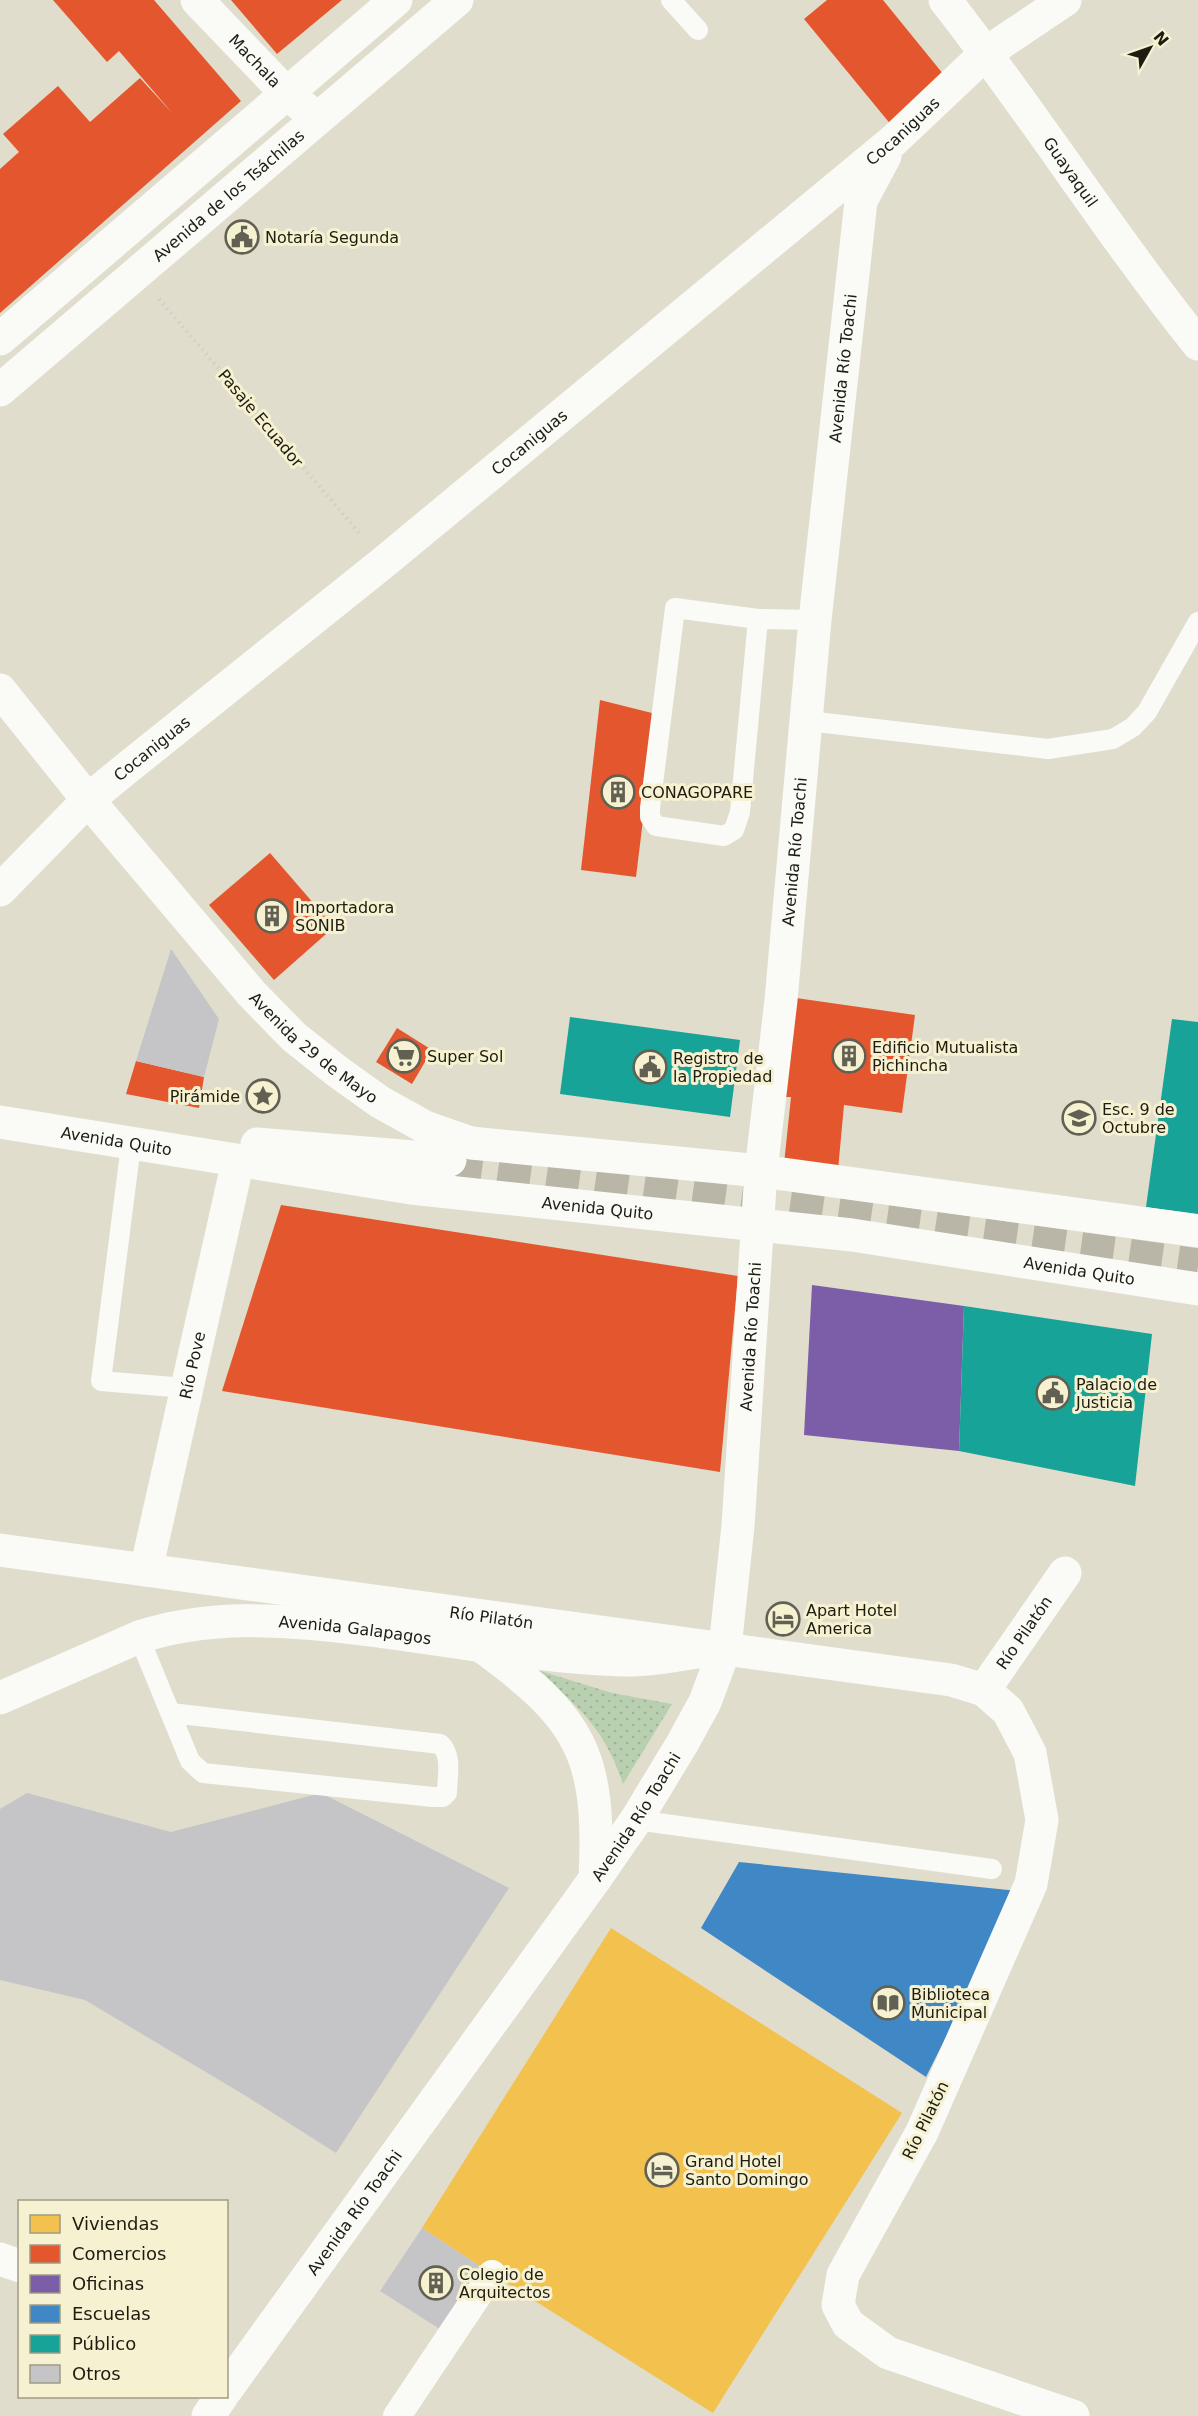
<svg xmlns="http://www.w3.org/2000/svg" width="1198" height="2416" font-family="'DejaVu Sans',sans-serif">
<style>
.park{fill:url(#park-dots)}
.homes{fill:#f2c14e}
.shops{fill:#e4572e}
.offices{fill:#7b5ea7}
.schools{fill:#3f88c5}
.public{fill:#17a398}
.building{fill:#c5c4c7}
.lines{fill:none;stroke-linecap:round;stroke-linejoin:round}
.primary-tunnel{stroke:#b9b6a7;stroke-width:33;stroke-dasharray:33 16;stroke-linecap:butt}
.path{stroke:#cfcec9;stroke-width:4;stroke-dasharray:1.5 4.5;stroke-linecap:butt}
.service{stroke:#fafaf7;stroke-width:20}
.pedestrian{stroke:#fafaf7;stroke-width:28}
.minor{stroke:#fafaf7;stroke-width:33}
.tertiary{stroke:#fafaf7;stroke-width:33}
.secondary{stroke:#fafaf7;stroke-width:33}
.primary{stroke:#fafaf7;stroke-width:33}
.labels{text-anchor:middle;stroke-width:6;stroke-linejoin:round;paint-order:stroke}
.street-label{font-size:16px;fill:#1e1c11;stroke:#f6f1d1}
.poi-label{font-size:16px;fill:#1e1c11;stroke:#f6f1d1;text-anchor:start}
</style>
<defs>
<pattern id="park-dots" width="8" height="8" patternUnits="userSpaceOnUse" patternTransform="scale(1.5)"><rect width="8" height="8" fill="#b9d0b0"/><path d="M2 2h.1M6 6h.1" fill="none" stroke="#9fb296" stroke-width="1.8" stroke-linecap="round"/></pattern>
</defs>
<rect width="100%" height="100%" fill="#e0ddcc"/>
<path class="park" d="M 534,1669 L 612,1693 L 672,1704 L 623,1784 C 604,1727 578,1706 534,1669 Z"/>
<polygon class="homes" points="611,1928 902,2113 713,2413 492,2274 422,2228"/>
<g class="shops">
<polygon points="53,0 154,0 241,101 0,313 0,169 19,152 3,134 58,86 90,122 140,78 173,114 119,51 107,62"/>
<polygon points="231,0 342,0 277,54"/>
<polygon points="827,0 883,0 948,80 892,126 804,19"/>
<polygon points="600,700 656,714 636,877 581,870"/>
<polygon points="270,853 334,927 274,980 209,905"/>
<polygon points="796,998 915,1015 902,1113 844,1105 838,1170 784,1164 791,1097 783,1097"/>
<polygon points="397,1028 432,1050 412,1084 376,1062"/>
<polygon points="136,1061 204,1077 199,1108 126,1094"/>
<polygon points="281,1205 738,1276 720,1472 222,1391"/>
</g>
<polygon class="offices" points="812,1285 964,1306 959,1451 804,1435"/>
<polygon class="schools" points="739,1862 1019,1891 926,2077 701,1928"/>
<g class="public">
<polygon points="570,1017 740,1040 730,1117 560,1094"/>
<polygon points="1172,1019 1198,1022 1198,1214 1146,1207"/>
<polygon points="964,1306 1152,1334 1135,1486 959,1451"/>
</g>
<g class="building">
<polygon points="171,949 219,1019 204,1077 136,1061"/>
<polygon points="27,1793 171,1832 321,1793 509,1888 336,2153 246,2096 85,2000 0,1980 0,1809"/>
<polygon points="422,2228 492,2274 446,2333 380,2291"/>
</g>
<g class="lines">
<polyline class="primary-tunnel" points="450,1160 1198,1265"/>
<polyline class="path" points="159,299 361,535"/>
<g class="service">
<polyline points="671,0 698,30"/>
<polyline points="758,619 740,812 734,830 724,836 656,826 650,817 650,808 675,608 758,619 815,620"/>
<polyline points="808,721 1048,749 1113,739 1133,727 1147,712 1198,622"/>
<polyline points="131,1145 101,1381 185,1388"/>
<path d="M 139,1637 L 190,1761 L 203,1773 L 433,1797 L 443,1797 L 447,1793 C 447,1778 453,1755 440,1744 L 171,1713"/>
<polyline points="636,1820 992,1869"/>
</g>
<polyline class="pedestrian" points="397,2416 492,2274"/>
<g class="minor">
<path id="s1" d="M 197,0 L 286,93 L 317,118"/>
<path id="s2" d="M 0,890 L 88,800 L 127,768 L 384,562 L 893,141 L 986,53 L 1065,0"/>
<path id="s3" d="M 761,1171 L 781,1000 L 815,620 L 861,201 L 885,156"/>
<path id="s4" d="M 0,1550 L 951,1680 L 984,1690 L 1008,1711 L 1030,1753 L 1042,1820 L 1031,1884 L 922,2132 L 843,2275 L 838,2305 L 848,2324 L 888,2353 L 1073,2416"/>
<path id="s5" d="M 146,1570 L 238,1161"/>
<path id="s6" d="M 984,1690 L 1065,1573"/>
<polyline points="0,2259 20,2266"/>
</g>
<g class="tertiary">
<path id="s7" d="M 945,0 C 1033,112 1109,233 1198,344"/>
<path id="s8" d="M 0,1698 L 139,1637 C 207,1615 275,1619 346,1627 C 437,1637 529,1657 621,1660 C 655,1661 691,1652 725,1648"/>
</g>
<g class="secondary">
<polyline points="0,339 396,0"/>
<path id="s9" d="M 0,390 L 457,0"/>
<path d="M 481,1646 C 582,1719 601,1755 595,1879"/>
<path id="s10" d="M 226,2390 L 595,1879 L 636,1820 L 682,1744 L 705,1702 L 725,1648 L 738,1526 L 761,1171"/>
<polyline points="208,2416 222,2396"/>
</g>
<g class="primary">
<path id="s11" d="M 0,690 L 88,800 L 252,994 L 294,1037 L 338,1072 L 380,1102 L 425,1127 L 471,1143 L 761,1171 L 1198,1231"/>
<path id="s12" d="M 0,1122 L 411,1188 L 852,1235 L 1198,1289"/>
<polyline points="257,1144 450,1160"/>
</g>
</g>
<defs>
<g id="civic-ring" transform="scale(1.725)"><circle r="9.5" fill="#f6f1d1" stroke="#626052" stroke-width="1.5"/><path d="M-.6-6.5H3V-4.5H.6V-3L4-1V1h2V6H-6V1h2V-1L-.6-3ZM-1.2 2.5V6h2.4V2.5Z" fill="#626052"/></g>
<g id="building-ring" transform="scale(1.725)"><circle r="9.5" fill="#f6f1d1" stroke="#626052" stroke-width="1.5"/><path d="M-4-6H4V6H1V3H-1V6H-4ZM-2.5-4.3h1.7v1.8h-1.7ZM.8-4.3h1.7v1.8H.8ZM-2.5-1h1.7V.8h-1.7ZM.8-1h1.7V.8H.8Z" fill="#626052"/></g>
<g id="supermarket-ring" transform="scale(1.725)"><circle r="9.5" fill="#f6f1d1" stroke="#626052" stroke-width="1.5"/><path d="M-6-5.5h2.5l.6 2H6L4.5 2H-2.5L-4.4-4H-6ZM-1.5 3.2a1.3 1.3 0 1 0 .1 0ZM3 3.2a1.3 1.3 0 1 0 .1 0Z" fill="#626052"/></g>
<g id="sight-ring" transform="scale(1.725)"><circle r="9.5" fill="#f6f1d1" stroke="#626052" stroke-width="1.5"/><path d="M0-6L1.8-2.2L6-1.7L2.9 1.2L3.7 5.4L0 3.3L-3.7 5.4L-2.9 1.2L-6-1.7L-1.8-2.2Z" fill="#626052"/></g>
<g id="school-ring" transform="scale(1.725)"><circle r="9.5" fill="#f6f1d1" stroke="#626052" stroke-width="1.5"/><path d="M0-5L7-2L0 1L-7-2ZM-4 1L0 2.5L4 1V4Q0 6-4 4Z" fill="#626052"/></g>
<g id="hotel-ring" transform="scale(1.725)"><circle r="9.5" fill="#f6f1d1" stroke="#626052" stroke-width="1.5"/><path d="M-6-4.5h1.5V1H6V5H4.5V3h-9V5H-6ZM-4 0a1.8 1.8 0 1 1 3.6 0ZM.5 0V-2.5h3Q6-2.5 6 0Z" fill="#626052"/></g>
<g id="library-ring" transform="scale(1.725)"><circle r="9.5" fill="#f6f1d1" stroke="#626052" stroke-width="1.5"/><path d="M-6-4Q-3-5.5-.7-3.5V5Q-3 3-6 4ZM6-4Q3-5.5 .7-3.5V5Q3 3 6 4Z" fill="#626052"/></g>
</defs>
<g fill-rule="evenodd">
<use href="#civic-ring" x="242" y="237"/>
<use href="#building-ring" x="618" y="792"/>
<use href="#building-ring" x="272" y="916"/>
<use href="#supermarket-ring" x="404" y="1056"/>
<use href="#building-ring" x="849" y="1056"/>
<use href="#civic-ring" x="650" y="1067"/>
<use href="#sight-ring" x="263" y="1096"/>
<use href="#school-ring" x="1079" y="1118"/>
<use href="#civic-ring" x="1053" y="1393"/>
<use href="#hotel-ring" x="783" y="1619"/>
<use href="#library-ring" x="888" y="2003"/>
<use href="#hotel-ring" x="662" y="2170"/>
<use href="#building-ring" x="436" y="2283"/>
</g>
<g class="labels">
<g class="street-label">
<text dy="6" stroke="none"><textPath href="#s1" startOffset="84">Machala</textPath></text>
<text dy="6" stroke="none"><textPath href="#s2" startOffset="1180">Cocaniguas</textPath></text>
<text dy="6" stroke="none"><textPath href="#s7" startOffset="213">Guayaquil</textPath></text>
<text dy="6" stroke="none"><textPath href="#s9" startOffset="300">Avenida de los Tsáchilas</textPath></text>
<text dy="6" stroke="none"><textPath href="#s3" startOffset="807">Avenida Río Toachi</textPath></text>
<text transform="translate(261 418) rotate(50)" y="6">Pasaje Ecuador</text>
<text dy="6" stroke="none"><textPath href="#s2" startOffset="694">Cocaniguas</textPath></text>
<text dy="6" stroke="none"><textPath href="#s2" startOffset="208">Cocaniguas</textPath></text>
<text dy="6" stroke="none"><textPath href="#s3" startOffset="321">Avenida Río Toachi</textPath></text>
<text dy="6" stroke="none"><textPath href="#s11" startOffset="477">Avenida 29 de Mayo</textPath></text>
<text dy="6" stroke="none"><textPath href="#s12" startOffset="118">Avenida Quito</textPath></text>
<text dy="6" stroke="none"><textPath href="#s12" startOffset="604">Avenida Quito</textPath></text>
<text dy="6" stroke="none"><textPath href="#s12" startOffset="1090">Avenida Quito</textPath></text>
<text dy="6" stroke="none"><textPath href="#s10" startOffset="1209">Avenida Río Toachi</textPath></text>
<text dy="6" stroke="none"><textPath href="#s5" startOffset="210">Río Pove</textPath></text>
<text dy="6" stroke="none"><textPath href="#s4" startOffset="496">Río Pilatón</textPath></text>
<text dy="6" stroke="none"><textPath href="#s8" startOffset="370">Avenida Galapagos</textPath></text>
<text dy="6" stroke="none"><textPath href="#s6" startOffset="70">Río Pilatón</textPath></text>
<text dy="6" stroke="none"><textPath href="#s10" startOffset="705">Avenida Río Toachi</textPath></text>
<text transform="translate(925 2120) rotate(-64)" y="6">Río Pilatón</text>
<text dy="6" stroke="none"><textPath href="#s10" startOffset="219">Avenida Río Toachi</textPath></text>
</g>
<g class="poi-label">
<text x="265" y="243">Notaría Segunda</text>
<text x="641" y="798">CONAGOPARE</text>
<text x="295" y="913">Importadora<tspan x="295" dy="18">SONIB</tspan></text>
<text x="872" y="1053">Edificio Mutualista<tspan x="872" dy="18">Pichincha</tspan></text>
<text x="427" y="1062">Super Sol</text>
<text x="673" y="1064">Registro de<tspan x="673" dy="18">la Propiedad</tspan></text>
<text x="240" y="1102" text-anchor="end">Pirámide</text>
<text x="1102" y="1115">Esc. 9 de<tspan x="1102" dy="18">Octubre</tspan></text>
<text x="1076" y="1390">Palacio de<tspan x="1076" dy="18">Justicia</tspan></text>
<text x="806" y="1616">Apart Hotel<tspan x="806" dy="18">America</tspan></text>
<text x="911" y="2000">Biblioteca<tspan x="911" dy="18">Municipal</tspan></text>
<text x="685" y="2167">Grand Hotel<tspan x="685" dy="18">Santo Domingo</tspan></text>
<text x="459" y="2280">Colegio de<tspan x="459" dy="18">Arquitectos</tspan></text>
</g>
</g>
<rect x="18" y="2200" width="210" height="198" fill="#f6f1d1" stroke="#a09c84" stroke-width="1.5"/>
<rect x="30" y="2215" width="30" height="18" fill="#f2c14e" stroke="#a09c84" stroke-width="1.5"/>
<text x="72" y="2230" font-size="18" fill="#1e1c11">Viviendas</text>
<rect x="30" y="2245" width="30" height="18" fill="#e4572e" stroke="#a09c84" stroke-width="1.5"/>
<text x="72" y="2260" font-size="18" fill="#1e1c11">Comercios</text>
<rect x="30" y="2275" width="30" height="18" fill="#7b5ea7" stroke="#a09c84" stroke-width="1.5"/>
<text x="72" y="2290" font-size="18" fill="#1e1c11">Oficinas</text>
<rect x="30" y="2305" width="30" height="18" fill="#3f88c5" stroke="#a09c84" stroke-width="1.5"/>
<text x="72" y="2320" font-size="18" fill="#1e1c11">Escuelas</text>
<rect x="30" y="2335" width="30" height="18" fill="#17a398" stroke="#a09c84" stroke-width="1.5"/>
<text x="72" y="2350" font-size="18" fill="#1e1c11">Público</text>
<rect x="30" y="2365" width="30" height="18" fill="#c5c4c7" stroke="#a09c84" stroke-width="1.5"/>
<text x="72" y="2380" font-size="18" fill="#1e1c11">Otros</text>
<g transform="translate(1150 48) rotate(50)" stroke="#f6f1d1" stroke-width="4.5" paint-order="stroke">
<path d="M0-4.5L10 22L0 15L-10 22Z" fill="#1e1c11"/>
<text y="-9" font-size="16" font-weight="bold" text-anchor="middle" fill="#1e1c11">N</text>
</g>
</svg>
